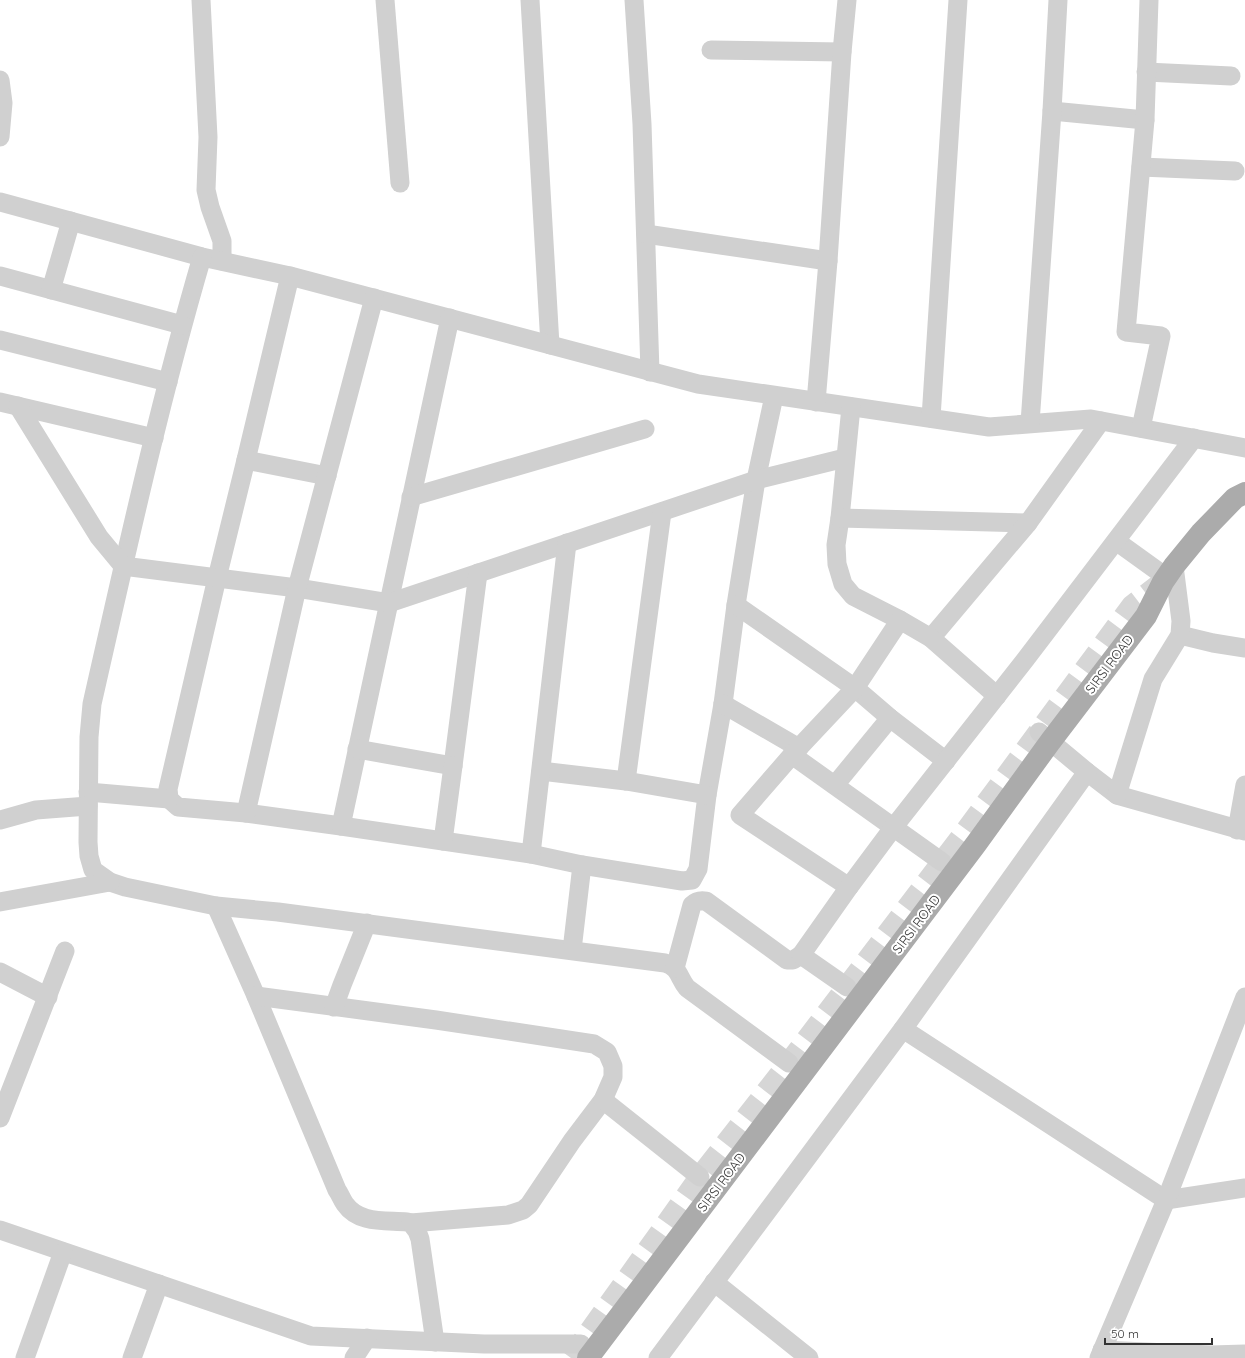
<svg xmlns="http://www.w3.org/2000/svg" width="1245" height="1358" font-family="Quicksand,sans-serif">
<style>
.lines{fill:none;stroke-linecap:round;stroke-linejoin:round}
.major-tunnel{stroke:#d6d6d6;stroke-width:22;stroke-dasharray:22 11;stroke-linecap:butt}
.minor{stroke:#d0d0d0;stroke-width:19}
.major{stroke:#ababab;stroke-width:22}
.labels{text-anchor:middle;stroke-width:4;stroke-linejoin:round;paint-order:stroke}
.street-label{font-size:13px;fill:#333;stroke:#fff}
</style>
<rect width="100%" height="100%" fill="#fff"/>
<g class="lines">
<polyline class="major-tunnel" points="571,1358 700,1177 789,1063 963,835 1132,606 1163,582"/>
<g class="minor">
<polyline points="201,0 208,137 206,190 210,207 222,241 222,261"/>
<polyline points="385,0 400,183"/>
<polyline points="530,0 550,345"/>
<polyline points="634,0 642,124 650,372"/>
<polyline points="711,50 842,52"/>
<polyline points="1146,72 1231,76"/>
<polyline points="0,80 3,103 0,137"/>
<polyline points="1052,111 1145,120"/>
<polyline points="1141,167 1235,171"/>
<polyline points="0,202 202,257 290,276 698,384 989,427 1091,419 1245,448"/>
<polyline points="646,234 828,261"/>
<path d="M 202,257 C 159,404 126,554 92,704 L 89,737 L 88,842 L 89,856 L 93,870 L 110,882 L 125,887 L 216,906 L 278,912 L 665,963 C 680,968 678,977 687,988 L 789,1063"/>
<polyline points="0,276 182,325"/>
<polyline points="290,276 246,460 217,578 168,789 169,799 178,807 246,813 341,826"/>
<polyline points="51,290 71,221"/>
<polyline points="450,318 341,826 531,854 582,865 682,881 692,880 698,869 707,795 723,704 736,605 756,480 774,396"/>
<polyline points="0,340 168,382"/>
<polyline points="0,402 154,438"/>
<polyline points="816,402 828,261 842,52 847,0"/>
<polyline points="18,406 99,537 123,566 297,588 389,603 756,480 845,458"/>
<polyline points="851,407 840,518 836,545 837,564 843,584 853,596 900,620"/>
<polyline points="931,418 958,0"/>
<polyline points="1030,423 1052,111 1058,0"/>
<polyline points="1141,428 1161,336 1126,332 1145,120 1149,0"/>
<polyline points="246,460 327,476"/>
<polyline points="411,497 645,429"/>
<polyline points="840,518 1028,523"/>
<polyline points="1116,541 1166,577"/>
<polyline points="736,605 855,688 890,718 946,761"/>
<polyline points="1180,635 1213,643 1245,648"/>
<polyline points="931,638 1028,523 1101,421"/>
<polyline points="723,704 799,748"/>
<polyline points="1039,732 1087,772 1117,795 1245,831"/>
<polyline points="357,749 453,766 478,573"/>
<polyline points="792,755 942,862"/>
<polyline points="541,771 626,781 707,795"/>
<polyline points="626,781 662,512"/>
<polyline points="835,785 890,718"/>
<polyline points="88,792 169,799"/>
<polyline points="1117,795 1153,679 1180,635 1181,621 1174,566"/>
<polyline points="246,813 297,588 374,298"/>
<polyline points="0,820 36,810 88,806"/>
<polyline points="1237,830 1245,785"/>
<polyline points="443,841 453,766"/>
<polyline points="531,854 567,543"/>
<polyline points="849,887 740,815 792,755 855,688 900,620 931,638 997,696"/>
<polyline points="0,902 110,882"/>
<path d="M 216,906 L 256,996 L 337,1190 C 340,1194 342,1200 345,1204 C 359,1224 385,1220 407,1222 L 411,1223 L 417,1231 L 420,1239 L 435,1342"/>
<polyline points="572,950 582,865"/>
<path d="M 675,968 L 692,905 C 696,901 700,900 706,901 L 787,960 L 793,960 L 801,955"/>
<polyline points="0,972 48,997"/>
<polyline points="847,987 801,955 849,887 893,828 1025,660 1194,438"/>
<polyline points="256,996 436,1020 594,1044 607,1052 613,1066 613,1077 603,1100 572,1141 529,1205 523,1210 508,1215 411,1223"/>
<polyline points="334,1007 342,985 367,923"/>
<polyline points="903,1029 1166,1200 1245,1188"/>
<polyline points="603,1100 700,1177"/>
<polyline points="0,1118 65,951"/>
<polyline points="0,1230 311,1336 484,1344 581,1344"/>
<polyline points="714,1282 809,1358"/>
<polyline points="1102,1350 1211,1355 1245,1354"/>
<polyline points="25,1358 63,1252"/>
<polyline points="132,1358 159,1284"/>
<polyline points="354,1358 367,1338"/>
<polyline points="658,1358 903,1029 1087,772"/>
<polyline points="1099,1358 1166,1200 1245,997"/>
</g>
<polyline class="major" points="588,1358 976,844 1050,742 1146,616 1163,582 1174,566 1201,533 1235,498 1245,493"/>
</g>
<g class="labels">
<g class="street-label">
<text transform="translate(1109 664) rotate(-53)" y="5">SIRSI ROAD</text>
<text transform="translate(916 924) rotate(-53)" y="5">SIRSI ROAD</text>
<text transform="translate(721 1182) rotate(-53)" y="5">SIRSI ROAD</text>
</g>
</g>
<path d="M1105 1338v6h107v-6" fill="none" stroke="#333333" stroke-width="2"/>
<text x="1111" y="1338" font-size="12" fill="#333333" stroke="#ffffff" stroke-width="3" paint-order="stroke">50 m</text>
</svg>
